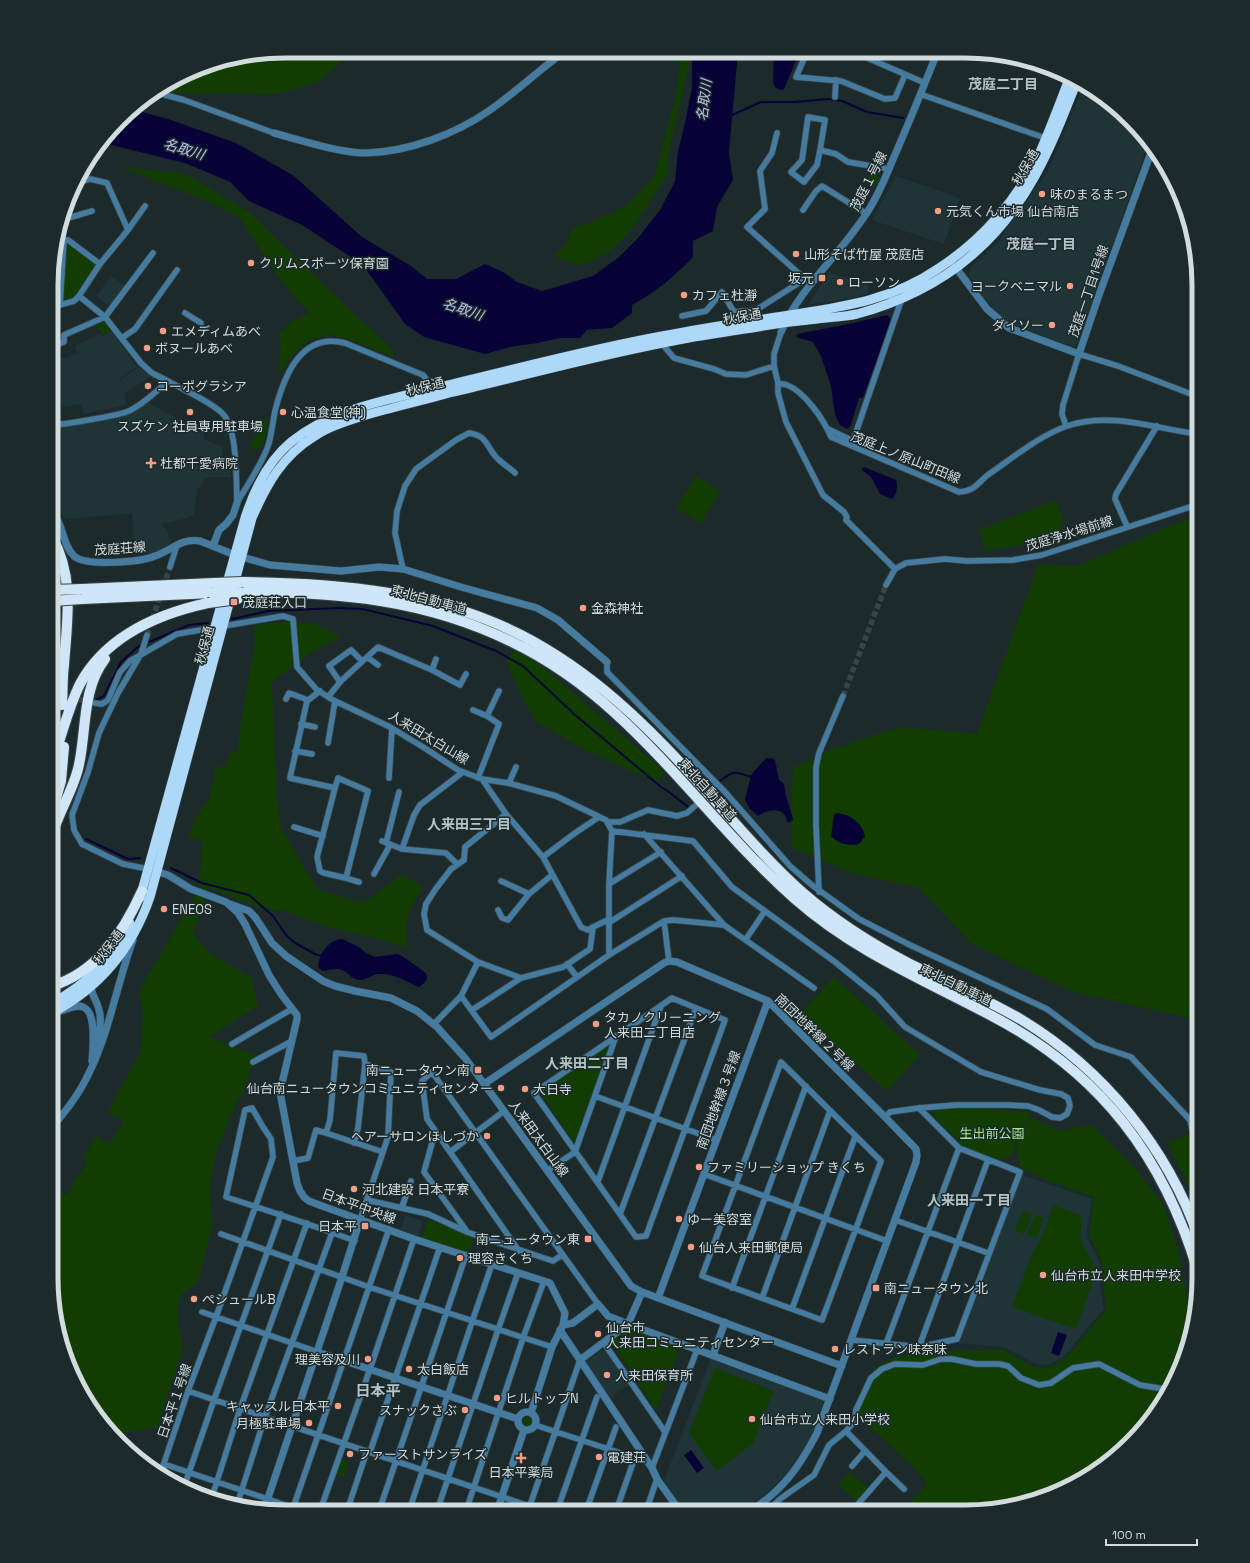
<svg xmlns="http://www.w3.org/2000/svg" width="1250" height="1563" font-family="'Space Grotesk','Noto Sans JP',sans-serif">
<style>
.built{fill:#1e3437}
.green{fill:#113e00}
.water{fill:#080337}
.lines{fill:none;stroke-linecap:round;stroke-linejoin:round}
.stream{stroke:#080337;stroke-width:2}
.minor-tunnel{stroke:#384547;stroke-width:5.5;stroke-dasharray:5.5 3;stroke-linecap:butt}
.minor-casing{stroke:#3a4648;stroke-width:7}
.tertiary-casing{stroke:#3a4648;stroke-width:8}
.trunk-casing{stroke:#3a4648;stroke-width:10}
.motorway-casing{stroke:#3a4648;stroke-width:12}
.minor{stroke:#467ba0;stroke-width:5.5}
.tertiary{stroke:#467ba0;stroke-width:7}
.trunk{stroke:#add8f8;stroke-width:9}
.motorway{stroke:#cee6f8;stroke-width:10}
.motorway-bridge-casing{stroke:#3a4648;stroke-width:12;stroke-linecap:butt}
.motorway-bridge{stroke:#cee6f8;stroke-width:10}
.poi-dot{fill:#f49e87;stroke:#1d2a2c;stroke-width:1.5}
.labels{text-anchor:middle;stroke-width:3;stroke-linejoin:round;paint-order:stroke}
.street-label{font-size:13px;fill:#d3dcdd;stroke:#1d2a2c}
.poi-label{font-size:13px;fill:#d3dcdd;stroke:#1d2a2c;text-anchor:start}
.park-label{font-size:13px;fill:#9fe987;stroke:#1d2a2c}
.neighbourhood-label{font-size:14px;font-weight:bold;fill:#b3c3c6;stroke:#1d2a2c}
.water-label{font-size:14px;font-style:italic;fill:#b9c2ec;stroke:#1d2a2c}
.quarter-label{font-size:15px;font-weight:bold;fill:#b3c3c6;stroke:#1d2a2c}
.rim{fill:none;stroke:#d3dcdd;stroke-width:5}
</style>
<rect width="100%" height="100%" fill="#1d2a2c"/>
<path class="built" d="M1084 84 1095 91 1141 130 1149 142 1077 344 1072 347 1015 325 998 316 969 279 970 268 997 243 1047 172 1061 142Z
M896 176 960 198 944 244 872 220Z
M829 272 868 285 869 293 856 297 808 305Z
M111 276 125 286 110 307 96 296Z
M112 331 137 367 120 378 127 405 84 414 81 404 62 407 53 368V361L77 354 75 346 100 334 102 337Z
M139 367 151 376 124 394 121 379Z
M147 402 204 434V439L223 448 222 461 231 462V477H206L197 490 194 514 187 518 161 524 166 529 172 543 154 553 135 554 132 514 136 513 64 519 61 511 53 503V427L115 419 134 411Z
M1022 1175 1092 1199 1086 1236 1100 1263V1286L1104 1309 1087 1328 1065 1356 1056 1361 1047 1365 1036 1364 1004 1347 959 1343Z
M405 1215 423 1221 418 1236 401 1230Z
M602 1350 605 1351 629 1385 607 1400 586 1365V1361Z
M711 1358 824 1400 811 1438 783 1478 763 1496 738 1512 683 1511 663 1483Z"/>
<path class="green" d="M285 51H347L337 66 319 82 278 94 159 93 209 63Z
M681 52H692L669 151 668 172 664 180C644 209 628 245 594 260 591 261 588 263 585 264 574 266 563 260 553 255L566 245 572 229 606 216 625 207 654 177 676 96Z
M120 167 186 174 250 213 338 299 392 349 394 357 348 339 329 334 310 340 293 354 279 374 281 344 279 333 290 323 310 312 297 300 274 270 240 218 208 201Z
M872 172H876L879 177 874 187 866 182Z
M70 244 96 263 95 267 72 298 67 300 63 297 66 245Z
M102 321 106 322 111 331 103 335 96 325Z
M259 419 267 420 266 437 259 449 253 450 250 446 258 429 257 425Z
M696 476 720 491 701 523 676 508Z
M1056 500 1064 523H1060L1062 539 986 551 979 530Z
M1184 520H1199V1016L1189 1018 1074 992 972 944 919 888 852 873 791 847 793 768 832 749 899 727 977 734 1038 565 1078 566Z
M283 622 315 624 341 637 310 653 272 682 277 804 281 828 304 868 319 890 363 903 401 875 423 886C409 911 404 918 407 948L372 937 324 926 285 911 261 908 208 888 193 934 210 954 251 977 258 1006 209 1037 257 1056 242 1094 236 1104 217 1149 210 1183 212 1225 199 1280 180 1296 177 1317 183 1349 157 1427 122 1433V1444L109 1433 82 1395 59 1339 51 1278V1191L67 1195 87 1162 83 1158 96 1136 110 1144 123 1121 108 1112 141 1051 143 1013 139 991 200 887 202 840 188 837 194 820 209 799 216 766 226 767 230 753H237L242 715 255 645 254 626 262 624Z
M518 646 665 772 656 782 579 747 535 720 518 688 506 660Z
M834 977 920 1055 887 1091 801 1013Z
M609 1043 611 1045 574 1143 541 1093Z
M959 1107 1029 1112 1030 1117C1021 1127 1015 1135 1015 1150L1010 1156 1002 1160 990 1158 965 1147 933 1116 937 1108Z
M1031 1118 1060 1131 1091 1125 1137 1171 1163 1204 1177 1246 1193 1326 1191 1339 1168 1395 1130 1444 1082 1481 1026 1504 980 1512H881L886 1506 906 1507 927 1484 916 1469 858 1416 861 1392 874 1368 896 1357 933 1351 1003 1350 1033 1367 1043 1368 1056 1365 1067 1357 1106 1310 1102 1263 1089 1234 1094 1197 1047 1180 1020 1167C1016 1144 1013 1137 1031 1118Z
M1199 1131V1214L1190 1188 1167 1143Z
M1054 1205 1082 1216 1080 1239 1097 1270 1076 1329 1012 1307 1032 1254 1043 1234Z
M1023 1211 1032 1214 1024 1234 1015 1231Z
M1035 1215 1044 1218 1036 1238 1027 1235Z
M428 1220 474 1236 468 1253 422 1237Z
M634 1329 681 1346 657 1408H654L613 1345 614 1340 629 1330Z
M715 1368 774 1391 753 1443 717 1471 689 1433Z
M523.5 1421a4.5 4.5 0 1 1 9 0a4.5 4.5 0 1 1-9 0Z
M341 1459 349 1462 344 1477 336 1474Z
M849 1472 868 1488 857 1501 838 1485Z"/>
<path class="water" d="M692 52H738L729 152 733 180 717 207 713 231 693 241V257C674 277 656 292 632 305V313L612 328 587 330 580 338H560L538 343 510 347 485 354 424 337 405 324 363 265 302 225 249 201 230 182 185 163 103 143 131 109 168 119 236 143 275 165 294 176 362 237 411 266 427 279H456L485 264 503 272 517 282 542 291 593 276 619 257 638 238 660 210 675 181 678 151 685 123 692 88Z
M774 52H794V54L798 56 784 89 781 90 776 88 773 83Z
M887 315 891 319 863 398H859L850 427 847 429 840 425 835 415 831 386 821 356 813 342 796 337 797 334 853 323Z
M864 467 896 480C898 485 897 495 892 499L880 494 871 477 862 470Z
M766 758H771L775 760 779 780 784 784C785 797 791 808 793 820L788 823C787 821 786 816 784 814 777 807 765 811 758 816L750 809 745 800 751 775Z
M836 813C850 814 862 822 865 836L860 843C852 848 836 843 831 836L834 815Z
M342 939 359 947 366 953 375 957 397 954 402 956 426 973C429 980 425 982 419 987 405 981 395 973 378 974 372 975 366 980 360 980 352 980 350 974 344 971 338 967 329 970 322 971L318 967C319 953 329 940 342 939Z
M1058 1332 1067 1335 1059 1356 1051 1353Z
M691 1450 704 1468 697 1473 684 1455Z"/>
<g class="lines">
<path class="stream" d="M730 116 761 102H795L828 99 842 101 867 112 903 118
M232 619 268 611 338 608 363 609 433 626 496 651 523 666 574 714 661 787 669 792 688 807
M149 642 189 625 208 623
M97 699 104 696 121 662 139 646
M720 781C737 768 734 773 753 777
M86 839 128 859 140 858
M171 868 202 883 249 895 273 916 286 935 295 943 317 955 325 956"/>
<path class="minor-tunnel" d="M147 635 170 567
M61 695 90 702
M843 696 886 585"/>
<g class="minor-casing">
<path id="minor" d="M807 52 796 77 841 81 885 99 895 98 905 75
M856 53 925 83
M158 93 184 100 274 133
M920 94 1045 138
M835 97 836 80
M777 133 772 153 760 171 765 209 747 227 805 279
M820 150 825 120 808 117 802 160 791 172 804 182 817 165 820 150 836 154 848 162 889 169
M77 183 90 179 107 183 128 230
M803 210 816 191 822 186 867 214
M65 219 92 211
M64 240H68L100 264
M79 296 105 317 141 363 152 373 168 381
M60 305 64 240 61 230
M53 309 60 305 74 301 79 296 100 264 128 230 145 206
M185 313 201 323
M682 316 706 311 722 292 734 312 756 310 805 279 812 282
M781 332 774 354V366L778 383V393L786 422 823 495 844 512 847 517 846 520 895 569
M122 338 135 329 177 270
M662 344 674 358 714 369 726 374 746 375 774 366
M53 346 64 342V335L105 317 153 253
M778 383C781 384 784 384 787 385 805 392 824 420 831 437L959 492C976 491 978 482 989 474 1014 457 1039 436 1067 426 1110 411 1156 429 1199 434
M53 424C60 426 120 415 129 411 143 404 156 392 168 381 185 391 208 400 222 413 238 428 236 480 237 503
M1066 426 1062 414 1063 405 1079 354 1118 366 1199 397
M828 429 853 441 902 298
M237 503C247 485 263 463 269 443 272 432 273 419 276 407 285 374 302 332 345 343L423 375 426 379V391
M1127 526 1115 499 1116 494 1157 426
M170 567 177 545
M403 569 395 533 397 511 405 486 416 469 456 440 469 433C489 436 486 448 498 459 503 464 510 468 515 473
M886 585 895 569 906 563 945 559 967 561 1013 560 1042 555 1199 504
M147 635 141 654 118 693 99 733 88 772 72 815 74 830 82 844 123 864 148 869
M367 657 378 665
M607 662V672L726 793 790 866 813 886 859 919 910 945 1047 1009 1095 1045 1131 1057 1190 1120 1199 1157
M432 670 436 659
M340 682 329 666 351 650 362 661
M320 691 307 701 290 778 335 788 338 778 368 791 346 878 324 873 320 871 317 857 335 788
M328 697 341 681 378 647 432 670 460 685 466 674
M286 699 289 693 308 700
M94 703 102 704 108 700 120 672 130 661 177 634 283 616 293 619 297 667 317 690 333 700 390 727 423 747 458 770 482 779 506 814 465 847 464 860 451 869 435 890 426 904 424 914 427 930 478 962 461 996 434 1024
M473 710 487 716 499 724 478 778
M487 716 499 691
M301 724 315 727
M328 743 335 701
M295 751 312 754
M389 778 392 728
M482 779 508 783 556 796 606 820 612 831 693 841 732 887 835 962 877 996 905 1027 981 1072 1040 1090 1061 1094 1068 1098 1070 1106 1067 1114 1060 1118 1052 1117 1039 1110 1028 1106 1008 1105H956L919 1108 890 1112 885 1117
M509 783 516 767
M713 788 717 784
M506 814 543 857 581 927 588 930 593 927
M608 822H620L648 810 677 816 687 813 696 805
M294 827 323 836
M644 834 724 925 814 988
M382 841 402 849
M386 843 399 792
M543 857 575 833 599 817
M457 864 446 853 402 849 414 815 420 805 463 772
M374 874 390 845
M346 878 359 882
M501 881 529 894
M609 884 661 852
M819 892 816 825V767L819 753 843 696
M498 910 502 918 508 920 529 894 552 875
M664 921 669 961
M610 922 682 876
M746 939 765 911
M609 955V884L612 831
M478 962 521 978
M567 964 577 977
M461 996 491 1037 609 955 664 921 673 920 724 925
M672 998 725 1020 646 1236 636 1237 534 1093Z
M472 1010 521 978 563 967 590 949 593 927 610 919
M232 1044 292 1009
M253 1062 292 1041
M781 1062 881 1161 822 1320 702 1276Z
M595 1096 716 1140
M435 1132 424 1172 466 1230
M326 1133 383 1152
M354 1143 358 1128 365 1064
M450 1152 504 1111
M293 1161 308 1158 316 1130 326 1133 330 1120 336 1053 364 1056 365 1064 391 1072 388 1137 360 1220
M547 1171 575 1152 616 1036
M704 1174 887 1241
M598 1181 661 1006
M367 1200 428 1214 467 1232 544 1258 553 1261 562 1255
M402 1207 411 1181
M620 1214 696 1008
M895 1220 988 1253
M221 1234 369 1287 552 1347
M519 1251 427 1119 422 1081 432 1072 598 1304
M732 1288 806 1086
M762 1298 830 1111
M792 1309 855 1137
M202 1312 318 1352
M852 1340 919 1347 957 1339 1020 1172 959 1148 919 1108
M604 1343 665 1432
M886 1344 959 1148
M919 1347 988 1160
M188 1391 544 1511
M535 1425 648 1462
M846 1431 886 1472 851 1512
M370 1452 440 1247
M164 1464 303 1511
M852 1466 865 1451
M652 1468 697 1350
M886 1472 904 1489
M160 1475 188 1391 216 1317 273 1157 271 1139 263 1127 252 1108 245 1110 226 1197C269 1211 312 1225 355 1241
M184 1487 214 1400 281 1214
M211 1500 240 1409 307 1223
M237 1505 265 1417 332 1233
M292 1511 389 1229
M320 1511 370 1369 414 1239
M347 1511 367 1451
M379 1511 466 1255
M409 1511 472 1322 492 1264
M437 1511 498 1330 518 1273
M466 1511 523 1338 544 1281
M528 1511 580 1360
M557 1511 597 1397
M586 1511 616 1427
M616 1511 635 1457
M646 1511 657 1479
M767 1512 780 1499 814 1475 829 1445 846 1431 854 1422 856 1410 871 1378 882 1369 895 1364 923 1365 941 1359H952L976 1364H999L1008 1366 1021 1378 1039 1385 1051 1383 1073 1368 1099 1364 1140 1385 1170 1390"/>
</g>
<g class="tertiary-casing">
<path id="tertiary" d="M274 133C300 140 340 153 366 153 408 152 456 134 490 110 516 92 539 70 564 52
M953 264 987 309 1009 328 1079 354 1099 295 1153 147
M781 332C800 287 840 255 866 214 878 197 886 176 894 157 909 123 923 88 937 53
M53 513C64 525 62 545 74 556 86 567 141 562 155 556 172 550 181 538 200 541L235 555 270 565 341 571 379 567 403 569 461 587 537 608 558 620 607 662
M213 546 219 530 226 524 233 515 237 503
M152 870 168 875 191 889 226 902 238 913 245 924 269 975 281 994 297 1015V1019L280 1092 297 1183 300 1191 304 1197 309 1201 322 1206 414 1239 550 1283 565 1313 563 1325 552 1347 531 1413
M230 904 249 911 255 917 272 943 286 956 323 981 335 986 355 991 391 998 417 1011 437 1027 465 1058 504 1111 631 1286 642 1292 842 1366
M91 982C89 992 97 1000 99 1010 102 1020 100 1031 97 1042
M61 1011C68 1009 76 1004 83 1007 97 1012 93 1048 92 1061
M484 1084 664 963 669 961 677 962 768 1001 885 1117 916 1149 917 1155 916 1162 817 1433C800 1466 782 1492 748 1512
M51 1129C64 1113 77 1097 86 1079 109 1036 116 986 133 940
M658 1298 768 1001
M563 1325 573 1323 598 1304 608 1316 628 1324 830 1399
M560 1330 652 1468 657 1479 680 1511
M318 1352 518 1419
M713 1355 725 1322
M580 1360 628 1324 642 1292
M518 1421a9 9 0 1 1 18 0a9 9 0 1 1-18 0Z
M264 1510 342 1277 360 1220
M497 1511 524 1430"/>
</g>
<g class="trunk-casing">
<path id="trunk" d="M140 898 245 518C254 490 268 461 291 442 332 409 387 400 436 388 511 370 586 350 662 336 707 327 752 321 796 314 848 306 894 299 939 268 982 240 1018 199 1040 152 1051 127 1060 102 1070 77
M52 1003C86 985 113 958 130 923
M52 1013C101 987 132 949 150 897L252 518C267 484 282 456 315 436 330 426 348 421 366 415 395 407 424 400 453 392 526 375 599 355 673 341 699 336 726 332 752 328 774 324 795 321 817 319 830 317 844 317 857 314 898 303 940 283 972 255 1028 207 1051 147 1077 81"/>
</g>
<g class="motorway-casing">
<path id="motorway" d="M52 537C75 577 67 621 64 665 62 679 63 692 62 705
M243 582C339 583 435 591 521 635 591 671 646 724 698 782 732 819 764 858 802 892 834 920 870 943 908 963 946 982 986 999 1022 1020 1104 1070 1167 1147 1199 1238
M82 589 214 583
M240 592C337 592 424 599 512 642 633 700 698 813 795 899 854 951 924 980 992 1016 1101 1073 1165 1158 1199 1275
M82 599 212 593
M52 686 59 653
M52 709 59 682
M52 762C62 736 68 708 80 684 106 636 157 614 208 603
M52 812 61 781 64 747
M52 835C59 812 72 792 78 769 87 733 81 690 105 659
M52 986C97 972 123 933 142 891"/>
</g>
<use href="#minor" class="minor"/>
<use href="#tertiary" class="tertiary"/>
<use href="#trunk" class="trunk"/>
<use href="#motorway" class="motorway"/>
<g class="motorway-bridge-casing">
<path id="motorway-bridge" d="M214 583 243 582
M52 590 82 589
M212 593 240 592
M52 601 82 599
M208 603 238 599"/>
</g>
<use href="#motorway-bridge" class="motorway-bridge"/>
</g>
<g class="poi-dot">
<circle cx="1042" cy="194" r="4"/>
<circle cx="938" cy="211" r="4"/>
<circle cx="796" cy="254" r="4"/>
<circle cx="251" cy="263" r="4"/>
<rect x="818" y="274" width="8" height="8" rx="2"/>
<circle cx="840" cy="282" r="4"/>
<circle cx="1070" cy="286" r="4"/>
<circle cx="684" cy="295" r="4"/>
<circle cx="1052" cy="325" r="4"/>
<circle cx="163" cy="331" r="4"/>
<circle cx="147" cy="348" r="4"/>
<circle cx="148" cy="386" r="4"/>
<circle cx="190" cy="412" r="4"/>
<circle cx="283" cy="412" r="4"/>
<path d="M149 457h4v4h4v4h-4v4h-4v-4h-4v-4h4z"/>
<rect x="230" y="598" width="8" height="8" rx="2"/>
<circle cx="583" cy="608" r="4"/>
<circle cx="164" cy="909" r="4"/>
<circle cx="596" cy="1024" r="4"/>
<rect x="474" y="1066" width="8" height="8" rx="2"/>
<circle cx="501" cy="1088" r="4"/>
<circle cx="525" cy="1089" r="4"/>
<circle cx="487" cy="1136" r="4"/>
<circle cx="699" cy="1167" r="4"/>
<circle cx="354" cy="1189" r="4"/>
<circle cx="679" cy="1219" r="4"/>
<rect x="361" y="1222" width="8" height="8" rx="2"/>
<rect x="584" y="1235" width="8" height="8" rx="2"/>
<circle cx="691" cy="1247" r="4"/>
<circle cx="460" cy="1258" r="4"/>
<circle cx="1043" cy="1275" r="4"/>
<rect x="872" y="1284" width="8" height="8" rx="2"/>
<circle cx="194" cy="1299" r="4"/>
<circle cx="598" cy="1334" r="4"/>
<circle cx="835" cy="1349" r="4"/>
<circle cx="368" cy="1359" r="4"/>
<circle cx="409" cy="1369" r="4"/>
<circle cx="607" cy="1375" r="4"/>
<circle cx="497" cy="1398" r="4"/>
<circle cx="338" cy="1406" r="4"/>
<circle cx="465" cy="1410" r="4"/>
<circle cx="752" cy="1419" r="4"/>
<circle cx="309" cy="1423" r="4"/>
<circle cx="350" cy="1454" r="4"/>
<circle cx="599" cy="1457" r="4"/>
<path d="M519 1452h4v4h4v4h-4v4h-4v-4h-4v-4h4z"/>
</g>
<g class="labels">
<g class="street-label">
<text transform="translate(1025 167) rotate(-60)" y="5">秋保通</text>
<text transform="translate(868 181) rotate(-63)" y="5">茂庭１号線</text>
<text transform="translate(1088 291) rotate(-71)" y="5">茂庭一丁目1号線</text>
<text transform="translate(742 316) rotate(-10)" y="5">秋保通</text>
<text transform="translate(425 386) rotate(-14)" y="5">秋保通</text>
<text transform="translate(906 457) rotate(22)" y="5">茂庭上ノ原山町田線</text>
<text transform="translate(1069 533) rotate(-17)" y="5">茂庭浄水場前線</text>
<text transform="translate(120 548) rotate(-4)" y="5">茂庭荘線</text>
<text transform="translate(429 599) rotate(15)" y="5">東北自動車道</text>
<text transform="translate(204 645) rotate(-75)" y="5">秋保通</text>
<text transform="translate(429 737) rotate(31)" y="5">人来田太白山線</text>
<text transform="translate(708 789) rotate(48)" y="5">東北自動車道</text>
<text transform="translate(108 947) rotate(-53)" y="5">秋保通</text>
<text transform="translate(956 984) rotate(26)" y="5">東北自動車道</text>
<text transform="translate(815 1032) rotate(44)" y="5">南団地幹線２号線</text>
<text transform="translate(718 1100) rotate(-70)" y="5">南団地幹線３号線</text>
<text transform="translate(539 1138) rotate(54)" y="5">人来田太白山線</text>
<text transform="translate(359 1206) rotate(20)" y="5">日本平中央線</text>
<text transform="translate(174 1401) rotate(-71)" y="5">日本平１号線</text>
</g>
<g class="poi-label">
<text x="1050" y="199">味のまるまつ</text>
<text x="946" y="216">元気くん市場 仙台南店</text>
<text x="804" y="259">山形そば竹屋 茂庭店</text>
<text x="259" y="268">クリムスポーツ保育園</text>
<text x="814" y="283" text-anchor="end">坂元</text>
<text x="848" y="287">ローソン</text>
<text x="1062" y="291" text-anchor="end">ヨークベニマル</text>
<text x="692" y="300">カフェ杜瀞</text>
<text x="1044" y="330" text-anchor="end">ダイソー</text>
<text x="171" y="336">エメディムあべ</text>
<text x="155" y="353">ボヌールあべ</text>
<text x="156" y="391">コーポグラシア</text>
<text x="291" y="417">心温食堂(神)</text>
<text x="190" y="431" text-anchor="middle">スズケン 社員専用駐車場</text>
<text x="160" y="468">杜都千愛病院</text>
<text x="242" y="607">茂庭荘入口</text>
<text x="591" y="613">金森神社</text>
<text x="172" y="914">ENEOS</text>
<text x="604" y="1022">タカノクリーニング<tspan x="604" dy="15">人来田二丁目店</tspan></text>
<text x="470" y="1075" text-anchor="end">南ニュータウン南</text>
<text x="493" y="1093" text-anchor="end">仙台南ニュータウンコミュニティセンター</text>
<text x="533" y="1094">大日寺</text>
<text x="479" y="1141" text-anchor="end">ヘアーサロンほしづか</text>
<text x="707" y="1172">ファミリーショップ きくち</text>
<text x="362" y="1194">河北建設 日本平寮</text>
<text x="687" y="1224">ゆー美容室</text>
<text x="357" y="1231" text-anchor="end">日本平</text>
<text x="580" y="1244" text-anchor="end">南ニュータウン東</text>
<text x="699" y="1252">仙台人来田郵便局</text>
<text x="468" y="1263">理容きくち</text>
<text x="1051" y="1280">仙台市立人来田中学校</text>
<text x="884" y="1293">南ニュータウン北</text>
<text x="202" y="1304">ぺシュールB</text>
<text x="606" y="1332">仙台市<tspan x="606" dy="15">人来田コミュニティセンター</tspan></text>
<text x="843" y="1354">レストラン味奈味</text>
<text x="360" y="1364" text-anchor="end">理美容及川</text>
<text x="417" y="1374">太白飯店</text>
<text x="615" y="1380">人来田保育所</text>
<text x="505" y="1403">ヒルトップN</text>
<text x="330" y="1411" text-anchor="end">キャッスル日本平</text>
<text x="457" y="1415" text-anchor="end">スナックさぶ</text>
<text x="760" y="1424">仙台市立人来田小学校</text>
<text x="301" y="1428" text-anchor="end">月極駐車場</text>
<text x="358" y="1459">ファーストサンライズ</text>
<text x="607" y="1462">電建荘</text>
<text x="521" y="1477" text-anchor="middle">日本平薬局</text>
</g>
<g class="park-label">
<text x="992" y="1138">生出前公園</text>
</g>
<g class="neighbourhood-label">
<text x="1003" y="89">茂庭二丁目</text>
<text x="1041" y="249">茂庭一丁目</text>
<text x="469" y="829">人来田三丁目</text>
<text x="587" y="1068">人来田二丁目</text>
<text x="969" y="1205">人来田一丁目</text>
</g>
<g class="water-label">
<text transform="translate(704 100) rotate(-83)" y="5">名取川</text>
<text transform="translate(184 149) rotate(17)" y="5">名取川</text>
<text transform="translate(463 309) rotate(19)" y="5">名取川</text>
</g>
<g class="quarter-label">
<text x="378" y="1396">日本平</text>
</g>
</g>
<path d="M0 0H1250V1563H0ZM285 58H965A227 227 0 0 1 1192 285V1278A227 227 0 0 1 965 1505H285A227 227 0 0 1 58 1278V285A227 227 0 0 1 285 58Z" fill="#1d2a2c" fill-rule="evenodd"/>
<path class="rim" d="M285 58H965A227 227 0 0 1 1192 285V1278A227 227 0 0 1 965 1505H285A227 227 0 0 1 58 1278V285A227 227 0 0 1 285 58Z"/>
<path d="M1106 1539v6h91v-6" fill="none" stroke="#d3dcdd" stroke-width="2"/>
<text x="1112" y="1539" font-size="12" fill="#d3dcdd" stroke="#1d2a2c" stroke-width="3" paint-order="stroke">100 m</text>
</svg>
